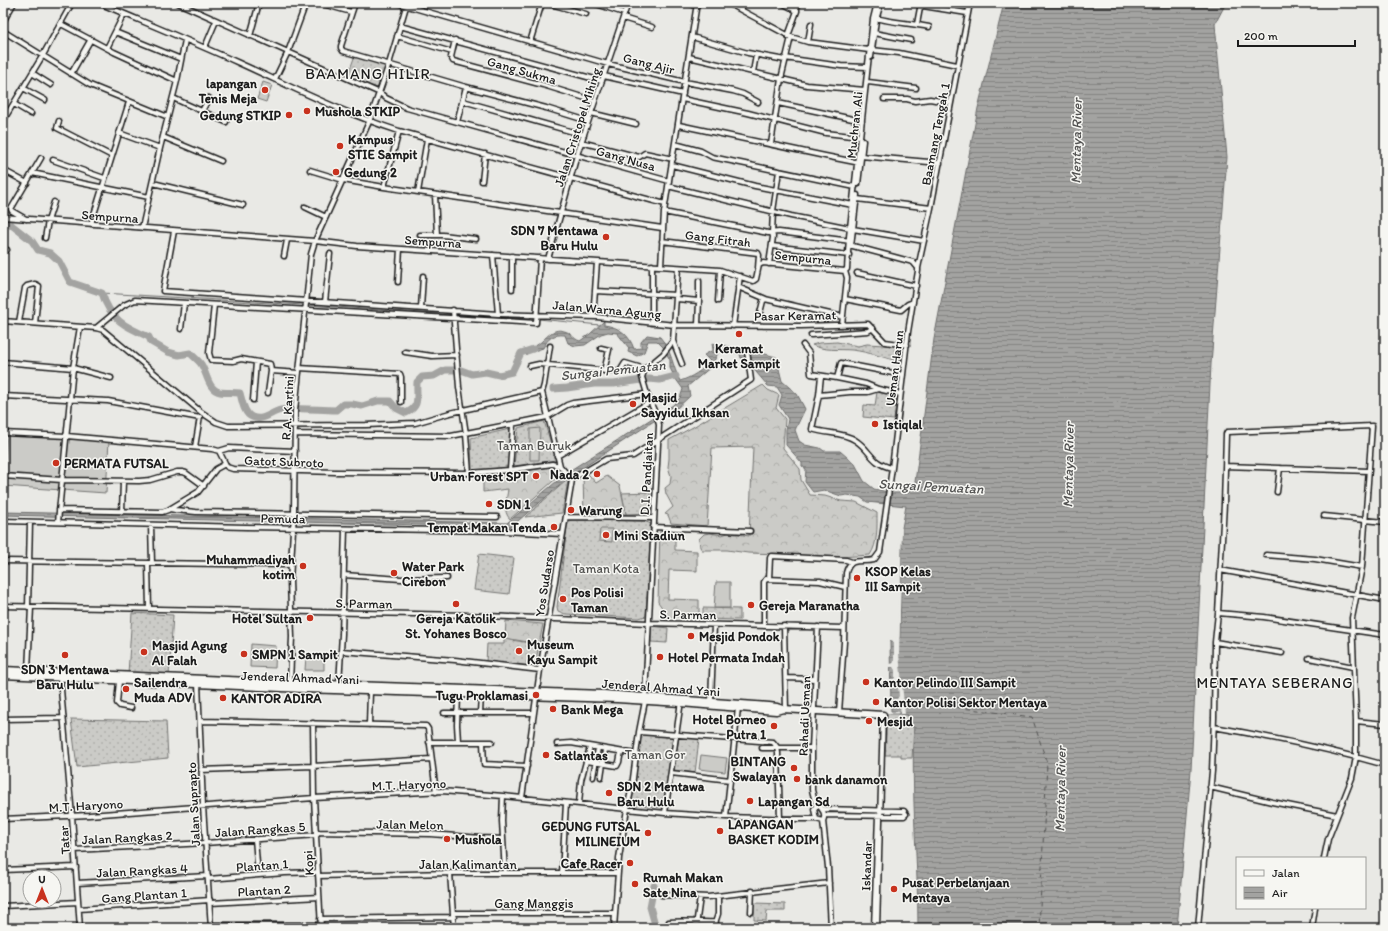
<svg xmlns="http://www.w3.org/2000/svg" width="1388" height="931" font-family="Itim,sans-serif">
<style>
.grass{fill:url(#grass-dots);stroke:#747472}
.forest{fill:url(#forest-crowns);stroke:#747472}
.garden{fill:#cbcbc7;stroke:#747472}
.water{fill:url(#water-rules);stroke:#6d6d6c}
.pier{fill:#e9e9e5}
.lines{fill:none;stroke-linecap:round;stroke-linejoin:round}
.stream{stroke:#6d6d6c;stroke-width:1}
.river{stroke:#a3a3a1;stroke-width:7}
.ferry{stroke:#525251;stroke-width:1;stroke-dasharray:5 4;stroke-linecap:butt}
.minor-casing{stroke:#1c1c1c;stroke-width:7}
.highway-casing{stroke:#1c1c1c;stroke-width:9}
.minor{stroke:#f6f6f2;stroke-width:4}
.highway{stroke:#f6f6f2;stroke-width:6}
.poi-dot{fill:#c8321e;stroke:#f6f6f2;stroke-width:1.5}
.labels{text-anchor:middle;stroke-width:3;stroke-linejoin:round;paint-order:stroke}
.street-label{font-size:13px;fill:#1c1c1c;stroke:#f6f6f2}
.poi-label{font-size:13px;font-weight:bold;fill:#1c1c1c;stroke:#f6f6f2;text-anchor:start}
.park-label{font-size:13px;fill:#51514f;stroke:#f6f6f2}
.water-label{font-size:14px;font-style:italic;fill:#525251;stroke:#f6f6f2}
.quarter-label{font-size:15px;letter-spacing:1px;fill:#1c1c1c;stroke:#f6f6f2}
</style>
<defs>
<pattern id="grass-dots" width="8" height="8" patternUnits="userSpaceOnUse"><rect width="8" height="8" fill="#cbcbc7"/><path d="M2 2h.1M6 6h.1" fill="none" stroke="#aeaeaa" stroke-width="1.8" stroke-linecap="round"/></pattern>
<pattern id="forest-crowns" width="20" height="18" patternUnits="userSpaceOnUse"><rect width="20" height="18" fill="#cbcbc7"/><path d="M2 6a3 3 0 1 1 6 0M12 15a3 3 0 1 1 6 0" fill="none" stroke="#aeaeaa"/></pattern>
<pattern id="water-rules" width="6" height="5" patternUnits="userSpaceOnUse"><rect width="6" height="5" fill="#a3a3a1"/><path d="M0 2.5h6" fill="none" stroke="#848482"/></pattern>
</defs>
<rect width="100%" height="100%" fill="#e9e9e5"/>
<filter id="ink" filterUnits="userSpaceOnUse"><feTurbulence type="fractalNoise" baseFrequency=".025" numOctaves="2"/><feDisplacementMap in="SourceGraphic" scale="8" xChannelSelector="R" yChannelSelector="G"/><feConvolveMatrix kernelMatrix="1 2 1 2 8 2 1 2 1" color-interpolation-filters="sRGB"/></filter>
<g filter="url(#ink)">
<path class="grass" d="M355 55 386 66 378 88 347 78Z
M837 342 858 346 867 344 902 346 901 362C885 358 869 352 852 350 839 349 824 351 812 345L819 343Z
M877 392 897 394 894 420 863 417 864 405 875 406Z
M544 421 556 460 514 466 518 428Z
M510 429 508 467 472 471 471 438Z
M567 480 568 481 562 513 525 517Z
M650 492V513L626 514 622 493Z
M572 520 644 521 651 524 646 616 639 618 565 614 558 611 557 607 567 527 569 521Z
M479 554 514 558 509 594 474 590Z
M703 608 740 609V620L703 619Z
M132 613 173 615 169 676 128 674Z
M651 626 668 628 667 643 651 642Z
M504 639 539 644 535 667 486 662 487 644H504Z
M887 714H905L910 717 911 726 914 727 912 758H901V755H885Z
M71 719 166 721 168 758 77 767Z
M640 733 675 738 663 808 632 804Z
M679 737 699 739 695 773 674 770Z
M754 903 785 904V911H767L766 921 754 920Z"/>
<path class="forest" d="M763 385 768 390 779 395 776 408 785 419 783 448 800 469 801 480 810 495 825 496 841 501 856 502 877 513C877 527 878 543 870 555L841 557H818L781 554 748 553 727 550H702L700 547 699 539 704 534 710 533 722 535 728 533 738 534 749 536 753 447 712 448 707 526 671 523 668 515 665 514 673 507 666 494 665 488 670 484 671 476 668 467 669 459V440L693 427Z
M551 467 559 472 560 475 510 519C502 511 507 499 508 489L483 492V477Z
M583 475H589L596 483 607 476 620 486 626 514 584 515Z
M660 530 675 532V550L697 551V571L669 570 668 599 699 600V616L669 617 658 602Z
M506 621 543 624 539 644 505 638Z"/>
<path class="garden" d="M263 82 272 85 266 102 257 99Z
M540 428 539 460H530V429Z
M7 434 109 440 106 493 3 486Z
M600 529H612V542L599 541Z
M716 582H730V608H714Z
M251 644 276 646 275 668 250 667Z
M306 656 324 657V670H305Z
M701 755 727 758 725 772 699 769Z"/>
<path class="water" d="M1004 3H1226L1215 24 1227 157 1211 364 1191 770 1177 928H918C918 861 911 794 914 727H911V720L908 715 900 714V711H891L890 641 900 638 902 528 906 506 867 502 860 497 847 495 841 496 824 490 813 492 805 482 806 469 802 466V463L786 445V430L788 419 779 405 782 395 777 387 768 386 756 372 752 363 741 358 740 354 726 350 719 351 711 367 688 386 690 396 675 410 660 417 572 475 512 526 509 527 3 515V512L507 523 569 471 673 405 680 398 683 389 675 378 670 368V360L663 347 657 341H648L644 352 637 356 628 352 629 348 617 333 608 332 601 334 585 345 575 346 568 343 565 335C553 334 548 338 543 348L528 353 526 355 525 350C529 348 534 347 537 345 546 339 552 327 564 331 571 332 573 339 580 341L590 334 604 321V325C619 327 629 334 634 349L641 348V342L647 335 660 337C672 351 672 365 680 381 690 378 704 370 710 361L704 355 713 350 712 343 727 346 744 351 758 352 776 357 782 381 797 394 805 409 795 430 799 441 805 445 820 448 824 451H840L855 464 864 481 874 489 892 493H909L915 482 934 339 978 108Z"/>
<path class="pier" d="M900 528H902L899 654 905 714H901L900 705 897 703H889V700L897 699 899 696 898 686 894 683H889V679H894L895 677V670L893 667H889V664H892L894 662V644L892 641H888L889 639 898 637Z"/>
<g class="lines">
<path class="stream" d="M102 293 303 305
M307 305 451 315
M454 315 535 319
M538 319 600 325"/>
<path class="river" d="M3 212 6 213 9 223 32 241 38 250 50 253 59 261 70 282 102 293C110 320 126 327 149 337L151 342 168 352 179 355 190 353C194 357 198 360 201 364 207 373 208 390 220 392 226 393 233 392 240 393 242 401 244 414 252 417 263 422 271 412 281 410 299 407 318 410 336 410L343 404H352L362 406 378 401H390L396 408 406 413C421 406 416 397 417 382L422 377 434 376 445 370H461L472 374 486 372 499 375 512 372 521 353 533 349
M553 389 567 388 594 384H614L649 379 660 380 676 376
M654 886 650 907 656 928"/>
<path class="ferry" d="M904 701 916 702 1032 717 1047 763 1039 928"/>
<g class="minor-casing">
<path id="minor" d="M99 3C146 23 193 42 239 63 292 87 343 113 399 131L665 204
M178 3 380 93 386 98 407 108 669 181
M319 3 351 12
M355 3 341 46V48L343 51 466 87 546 108 588 121
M397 3 608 64 685 82 733 91 743 94 758 102
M547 3 586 14
M593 3 624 13
M688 3 697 6
M728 3 791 37 808 42 869 50
M782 3 797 11
M623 18 652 27
M876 18C894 23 912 23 929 27
M3 22 14 3
M61 24 114 52 177 81
M917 24 920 8 923 6 967 13
M400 26 602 81
M3 31 90 85 168 117
M115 32 181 59
M874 33 911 40
M250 36 259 3
M397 36 452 52
M788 36 797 11V3
M692 37 748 53 785 60
M455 40 451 57 453 61 543 85 595 101
M530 42 542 3
M808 42 811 24
M205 47 216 21
M107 48 124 14
M872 50 899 53 957 65
M689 57 807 85 865 90
M871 57 876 20 881 3
M785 58 841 66 867 67
M753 72 756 55
M32 73 51 85
M71 74 91 39
M604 76 683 94
M275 79 288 52 306 3
M868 82 916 88
M23 88 45 100
M173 98 226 122
M682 99 748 113 826 133 860 137
M884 99H907L915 101 930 99 951 103
M463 101 584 135
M778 103 862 121
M14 104 31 114
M202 111 209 98
M591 113 636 124
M3 121 43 55 72 3
M59 121 57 128 112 156
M457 122 466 87
M679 125 825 156 860 163
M119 133 160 148
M163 137 221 161
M581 142 639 157 645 153 673 159
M675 144 701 151 712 157 855 187
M771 144 781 79 791 37
M861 156 940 163
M53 160 104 178
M672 165 755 186 853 205
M3 170 27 183
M310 170 343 180 384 187 662 228
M32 173 149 197
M482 181 485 154
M153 183 243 205
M858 184 863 141
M668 186 791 216 850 228
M384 187 399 131
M418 192 427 139
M435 195 437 235
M857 199 931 208
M305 207 326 217
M664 212 768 233 779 232 851 241
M3 217 315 241 357 246 720 270 753 281 756 279 759 265 763 263 845 271 847 269 849 237 873 19 877 3
M26 219 12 211 11 209 41 158
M91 224 129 102
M142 228 160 148 177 81 185 40
M853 229 924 241
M174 231 163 291 498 314 597 317 675 325 801 326 868 324 885 342 907 345
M420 235H443L476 239
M45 238 48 221 54 202
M662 241 758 253 759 255 758 268
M772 246 849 255
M851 246 857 195
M3 249 7 250
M493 255 498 314
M284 256 287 240
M548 259 577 155 628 3
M597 262 595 291 677 295
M769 264 773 237 772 233 773 211 779 171
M661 266 664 212 697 3
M918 268 931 208 970 3
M857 273 916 286
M398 282 400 249
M738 287 766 299
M512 289V256
M677 299 699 301V281
M845 299 901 310 908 304 913 302
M718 301 720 270
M325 302 330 254
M214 305 209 353 211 360 233 361 241 359 270 364 271 371 299 373
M421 308 423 276
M453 310 459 387 466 434 469 473
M760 313 763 301 765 299 843 317
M593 317 595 291
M3 321 96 328 103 330 201 412 216 422 228 426 366 425 415 423 450 413 542 392
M19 322 25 288 27 286 35 284 39 286 35 323
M652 323V265
M698 325 699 301
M842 325 847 278 845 271
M733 326 740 276
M96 328 124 305 135 300 536 323 540 258
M181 329 184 303
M811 335 868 331 873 328
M673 341 682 364
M803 345 809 353 811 374 837 378 866 384 878 389 900 394
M601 348 609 350 604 371
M405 352 432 356 457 355
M3 362 73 368 111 378
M530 366 539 364 618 372 620 371 625 363 645 369
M299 368 400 374 401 377V402
M821 376 819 395 812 429C826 434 843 432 855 440 871 450 870 463 892 468
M837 378 841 363 903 375
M542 392 560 466
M542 392 544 385 550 346
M268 393 271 371
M819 395 850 392H868L878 389
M3 396 108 401 200 418
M253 400 256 362
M3 433 67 436 212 449 219 451 227 467 233 469 336 472 469 473 510 470 552 464 560 466 572 480 540 670 522 798
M295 434 451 436 547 417 567 405 573 403 647 394
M195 447 200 417
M219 451 229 448 295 451
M557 456 650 402
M1225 466 1369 471
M510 470 513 425
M3 476 62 480 139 481 150 480 177 472H182L186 473 204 486
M572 479 606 459 633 456 751 380 747 351
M1277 492 1280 468
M170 509 175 510 196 512 497 517
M59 510 162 512 168 510 198 492 216 469 225 464
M122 512 123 481
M1324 516 1385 522
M566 517 654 518
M3 521 246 527 503 531 562 534
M58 522 73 368 80 327
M151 525 152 563
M653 527 750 531
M1266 555 1315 559 1362 567
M3 561 291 565
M148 563 149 609
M1220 570 1385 600
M344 575 401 579 447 578
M769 579 770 558 771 556 846 560 852 562
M3 606 466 615 648 623 844 628
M28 607 30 522
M1218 613 1264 617 1385 635
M764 626V582L766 579 820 581 845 587
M784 626 786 710
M1215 642 1282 653
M341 651 455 660 540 670
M1309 658 1353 667
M28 671 31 607
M60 678 72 816 80 928
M786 678 815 679
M119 681 117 703 120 706 131 708
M290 682 292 637 290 581 294 513 295 411 311 254 315 241 369 122 389 64 407 3
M198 683 203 806 211 928
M339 684 342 634 345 529
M645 696 659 425 658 420 647 394 642 377 645 369 663 354 673 341 678 268
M711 701 714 625
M839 712 844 642 846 573C850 556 861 563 874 560L880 552 892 468 908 332 918 271V268L913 262 849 245
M444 713H534
M480 713 481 695
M3 719 62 718
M200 721 426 726 428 729 436 792
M1356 721 1385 724
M313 723 314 798 321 928
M369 725 370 691
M1214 727C1271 737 1329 749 1385 765
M639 732 773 742 777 747 778 753 780 819
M458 741 457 725 458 694
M429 742H492
M483 742 484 764 527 766
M557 744 571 743 636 754
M762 748H812
M587 761 617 766 619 762 621 752
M201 770 313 766 431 759
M671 773 730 780
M593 777 598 748
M601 777 605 750
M1210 787 1272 802 1337 815
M503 796 502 821 505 873
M579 804 581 780 590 747
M816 806 812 790V748L818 627
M822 809 901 811H904L906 814
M665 813 681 701
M825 815 901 816H904L906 814
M726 817 738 708
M3 819 89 815 314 798 442 791 503 796 665 813 726 817 798 819H816L823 821C826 815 823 808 817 805L814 809 816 819
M823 821 828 867 831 928
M316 832 431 834 481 838 503 839
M255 839 257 863
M75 850 205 843 317 835
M3 870 76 867
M450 873 454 928
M562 873 566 803
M318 876 450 873H617
M208 879 285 873 318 872
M77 883 208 876
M662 895 708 897 829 883
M210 903 319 897
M3 906 78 902
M79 909 210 900
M751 912 752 891
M453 913H615
M320 919 454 917
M669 922C685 920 700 923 716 922
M211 925H320
M696 926 700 897
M714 926 718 914V896
M185 928 211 927
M614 928 619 858 627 809 632 786 639 732 645 701
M874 928 878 815
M877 928 883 715
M1198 928 1212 771 1214 718 1215 642 1218 613 1224 504 1226 434 1227 432 1372 426 1362 567 1352 618 1356 721V757L1352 778 1328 839 1324 858
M1312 928 1315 908"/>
</g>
<g class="highway-casing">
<path id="highway" d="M3 670 297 683 604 694 769 706 777 707 783 709
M3 675 303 689 617 699 681 703 776 711 783 709 883 715"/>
</g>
<use href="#minor" class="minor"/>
<use href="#highway" class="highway"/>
</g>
</g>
<g class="poi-dot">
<circle cx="265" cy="90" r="4"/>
<circle cx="307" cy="111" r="4"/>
<circle cx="289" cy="115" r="4"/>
<circle cx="340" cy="146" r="4"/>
<circle cx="336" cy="172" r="4"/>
<circle cx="606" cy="237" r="4"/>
<circle cx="739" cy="334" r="4"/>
<circle cx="633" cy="404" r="4"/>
<circle cx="875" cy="424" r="4"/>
<circle cx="56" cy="463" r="4"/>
<circle cx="597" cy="474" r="4"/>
<circle cx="536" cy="476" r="4"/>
<circle cx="489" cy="504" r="4"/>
<circle cx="571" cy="510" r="4"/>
<circle cx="554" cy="527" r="4"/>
<circle cx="606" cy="535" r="4"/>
<circle cx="303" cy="566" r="4"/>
<circle cx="394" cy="573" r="4"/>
<circle cx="857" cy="578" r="4"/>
<circle cx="563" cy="599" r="4"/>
<circle cx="456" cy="604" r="4"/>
<circle cx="751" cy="605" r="4"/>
<circle cx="310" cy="618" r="4"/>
<circle cx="691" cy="636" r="4"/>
<circle cx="519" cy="651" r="4"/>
<circle cx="144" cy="652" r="4"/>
<circle cx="244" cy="654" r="4"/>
<circle cx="65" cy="655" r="4"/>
<circle cx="660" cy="657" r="4"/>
<circle cx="866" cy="682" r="4"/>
<circle cx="126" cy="689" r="4"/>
<circle cx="536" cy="695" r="4"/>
<circle cx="223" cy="698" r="4"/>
<circle cx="876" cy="702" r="4"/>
<circle cx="553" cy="709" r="4"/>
<circle cx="869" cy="721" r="4"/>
<circle cx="774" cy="726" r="4"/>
<circle cx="546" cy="755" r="4"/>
<circle cx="794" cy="768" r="4"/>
<circle cx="797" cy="779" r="4"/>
<circle cx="609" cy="793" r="4"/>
<circle cx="750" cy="801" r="4"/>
<circle cx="720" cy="831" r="4"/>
<circle cx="648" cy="833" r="4"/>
<circle cx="447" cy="839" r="4"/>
<circle cx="630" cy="863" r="4"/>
<circle cx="635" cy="884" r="4"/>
<circle cx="894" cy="889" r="4"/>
</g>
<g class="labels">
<g class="street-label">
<text transform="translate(649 63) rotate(14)" y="5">Gang Ajir</text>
<text transform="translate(522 70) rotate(16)" y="5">Gang Sukma</text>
<text transform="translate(854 125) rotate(-84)" y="5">Muchran Ali</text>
<text transform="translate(577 127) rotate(-72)" y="5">Jalan Cristopel Mihing</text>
<text transform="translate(935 134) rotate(-79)" y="5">Baamang Tengah 1</text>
<text transform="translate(626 158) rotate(16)" y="5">Gang Nusa</text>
<text transform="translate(110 216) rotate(4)" y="5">Sempurna</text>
<text transform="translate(718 238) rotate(7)" y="5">Gang Fitrah</text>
<text transform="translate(433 241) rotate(4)" y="5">Sempurna</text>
<text transform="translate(803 257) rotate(6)" y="5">Sempurna</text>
<text transform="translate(607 309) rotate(5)" y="5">Jalan Warna Agung</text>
<text transform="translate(795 315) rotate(-1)" y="5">Pasar Keramat</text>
<text transform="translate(894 368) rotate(-83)" y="5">Usman Harun</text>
<text transform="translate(287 408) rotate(-87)" y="5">R.A. Kartini</text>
<text transform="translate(284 461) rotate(2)" y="5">Gatot Subroto</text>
<text transform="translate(646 474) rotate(-87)" y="5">D.I. Pandjaitan</text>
<text transform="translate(283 518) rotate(1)" y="5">Pemuda</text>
<text transform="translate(544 583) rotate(-81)" y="5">Yos Sudarso</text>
<text transform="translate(364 603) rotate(1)" y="5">S. Parman</text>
<text transform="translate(688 614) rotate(1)" y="5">S. Parman</text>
<text transform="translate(300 677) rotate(2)" y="5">Jenderal Ahmad Yani</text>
<text transform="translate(661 687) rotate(4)" y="5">Jenderal Ahmad Yani</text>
<text transform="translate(804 716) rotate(-88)" y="5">Rahadi Usman</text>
<text transform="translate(409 784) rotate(-2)" y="5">M.T. Haryono</text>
<text transform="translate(193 804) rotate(-93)" y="5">Jalan Suprapto</text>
<text transform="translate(86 805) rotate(-3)" y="5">M.T. Haryono</text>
<text transform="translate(410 824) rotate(1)" y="5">Jalan Melon</text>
<text transform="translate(260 829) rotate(-4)" y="5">Jalan Rangkas 5</text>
<text transform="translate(127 837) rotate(-3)" y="5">Jalan Rangkas 2</text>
<text transform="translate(64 840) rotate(-94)" y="5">Tatar</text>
<text transform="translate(308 863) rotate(-93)" y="5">Kopi</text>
<text x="468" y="869">Jalan Kalimantan</text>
<text transform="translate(262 865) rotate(-4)" y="5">Plantan 1</text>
<text transform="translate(866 866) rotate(-88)" y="5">Iskandar</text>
<text transform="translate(142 870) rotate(-3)" y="5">Jalan Rangkas 4</text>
<text transform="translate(264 890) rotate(-3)" y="5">Plantan 2</text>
<text transform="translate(144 895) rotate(-4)" y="5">Gang Plantan 1</text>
<text x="534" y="908">Gang Manggis</text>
</g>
<g class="poi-label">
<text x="257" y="88" text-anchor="end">lapangan<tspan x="257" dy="15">Tenis Meja</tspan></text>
<text x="315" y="116">Mushola STKIP</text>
<text x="281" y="120" text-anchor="end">Gedung STKIP</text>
<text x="348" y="144">Kampus<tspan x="348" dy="15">STIE Sampit</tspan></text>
<text x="344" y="177">Gedung 2</text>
<text x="598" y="235" text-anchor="end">SDN 7 Mentawa<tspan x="598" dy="15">Baru Hulu</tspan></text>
<text x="739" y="353" text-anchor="middle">Keramat<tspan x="739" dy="15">Market Sampit</tspan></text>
<text x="641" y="402">Masjid<tspan x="641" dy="15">Sayyidul Ikhsan</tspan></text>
<text x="883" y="429">Istiqlal</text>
<text x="64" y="468">PERMATA FUTSAL</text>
<text x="589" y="479" text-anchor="end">Nada 2</text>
<text x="528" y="481" text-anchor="end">Urban Forest SPT</text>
<text x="497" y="509">SDN 1</text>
<text x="579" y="515">Warung</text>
<text x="546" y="532" text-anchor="end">Tempat Makan Tenda</text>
<text x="614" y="540">Mini Stadiun</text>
<text x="295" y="564" text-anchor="end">Muhammadiyah<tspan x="295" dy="15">kotim</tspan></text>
<text x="402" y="571">Water Park<tspan x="402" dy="15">Cirebon</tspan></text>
<text x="865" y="576">KSOP Kelas<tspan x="865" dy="15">III Sampit</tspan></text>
<text x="571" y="597">Pos Polisi<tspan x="571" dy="15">Taman</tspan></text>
<text x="759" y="610">Gereja Maranatha</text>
<text x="302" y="623" text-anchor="end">Hotel Sultan</text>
<text x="456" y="623" text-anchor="middle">Gereja Katolik<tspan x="456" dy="15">St. Yohanes Bosco</tspan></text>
<text x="699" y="641">Mesjid Pondok</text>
<text x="527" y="649">Museum<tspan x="527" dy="15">Kayu Sampit</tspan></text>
<text x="152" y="650">Masjid Agung<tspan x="152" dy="15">Al Falah</tspan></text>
<text x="252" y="659">SMPN 1 Sampit</text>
<text x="668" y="662">Hotel Permata Indah</text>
<text x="65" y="674" text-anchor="middle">SDN 3 Mentawa<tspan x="65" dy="15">Baru Hulu</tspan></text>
<text x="134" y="687">Sailendra<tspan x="134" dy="15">Muda ADV</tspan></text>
<text x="874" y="687">Kantor Pelindo III Sampit</text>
<text x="528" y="700" text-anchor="end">Tugu Proklamasi</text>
<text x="231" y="703">KANTOR ADIRA</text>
<text x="884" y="707">Kantor Polisi Sektor Mentaya</text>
<text x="561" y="714">Bank Mega</text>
<text x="766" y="724" text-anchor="end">Hotel Borneo<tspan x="766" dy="15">Putra 1</tspan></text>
<text x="877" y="726">Mesjid</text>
<text x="554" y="760">Satlantas</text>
<text x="786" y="766" text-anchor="end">BINTANG<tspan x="786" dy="15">Swalayan</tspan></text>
<text x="805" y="784">bank danamon</text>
<text x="617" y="791">SDN 2 Mentawa<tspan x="617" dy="15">Baru Hulu</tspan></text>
<text x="758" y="806">Lapangan Sd</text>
<text x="728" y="829">LAPANGAN<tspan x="728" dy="15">BASKET KODIM</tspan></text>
<text x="640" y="831" text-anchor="end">GEDUNG FUTSAL<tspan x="640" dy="15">MILINEIUM</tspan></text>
<text x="455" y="844">Mushola</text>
<text x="622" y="868" text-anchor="end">Cafe Racer</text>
<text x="643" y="882">Rumah Makan<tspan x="643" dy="15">Sate Nina</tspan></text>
<text x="902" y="887">Pusat Perbelanjaan<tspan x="902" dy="15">Mentaya</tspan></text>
</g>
<g class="park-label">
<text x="534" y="450">Taman Buruk</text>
<text x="606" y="573">Taman Kota</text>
<text x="655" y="759">Taman Gor</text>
</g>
<g class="water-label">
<text transform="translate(1076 141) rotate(-89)" y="5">Mentaya River</text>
<text transform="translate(613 370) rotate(-6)" y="5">Sungai Pemuatan</text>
<text transform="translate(1068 465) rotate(-89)" y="5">Mentaya River</text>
<text transform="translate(931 486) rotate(3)" y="5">Sungai Pemuatan</text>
<text transform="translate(1060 789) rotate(-89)" y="5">Mentaya River</text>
</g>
<g class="quarter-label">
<text x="368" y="79">BAAMANG HILIR</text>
<text x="1275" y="688">MENTAYA SEBERANG</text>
</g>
</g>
<rect width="1388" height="931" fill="none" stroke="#f6f6f2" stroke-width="16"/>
<rect x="8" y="8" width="1372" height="915" fill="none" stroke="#1c1c1c" stroke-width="1.5" filter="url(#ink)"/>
<rect x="1236" y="857" width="130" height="52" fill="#f6f6f2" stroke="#9f9f9c"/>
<rect x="1244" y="870" width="20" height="6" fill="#f6f6f2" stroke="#9f9f9c"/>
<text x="1272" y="877" font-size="12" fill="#1c1c1c">Jalan</text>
<rect x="1244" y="887" width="20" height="12" fill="url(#water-rules)" stroke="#9f9f9c"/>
<text x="1272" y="897" font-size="12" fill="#1c1c1c">Air</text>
<g transform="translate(42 889)"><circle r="19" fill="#f6f6f2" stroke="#9f9f9c"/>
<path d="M0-3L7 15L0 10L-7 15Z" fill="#c8321e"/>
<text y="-6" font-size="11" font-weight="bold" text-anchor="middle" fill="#1c1c1c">U</text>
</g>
<path d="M1238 40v6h117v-6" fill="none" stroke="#1c1c1c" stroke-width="2"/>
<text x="1244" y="40" font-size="12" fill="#1c1c1c" stroke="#f6f6f2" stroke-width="3" paint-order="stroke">200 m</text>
</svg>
